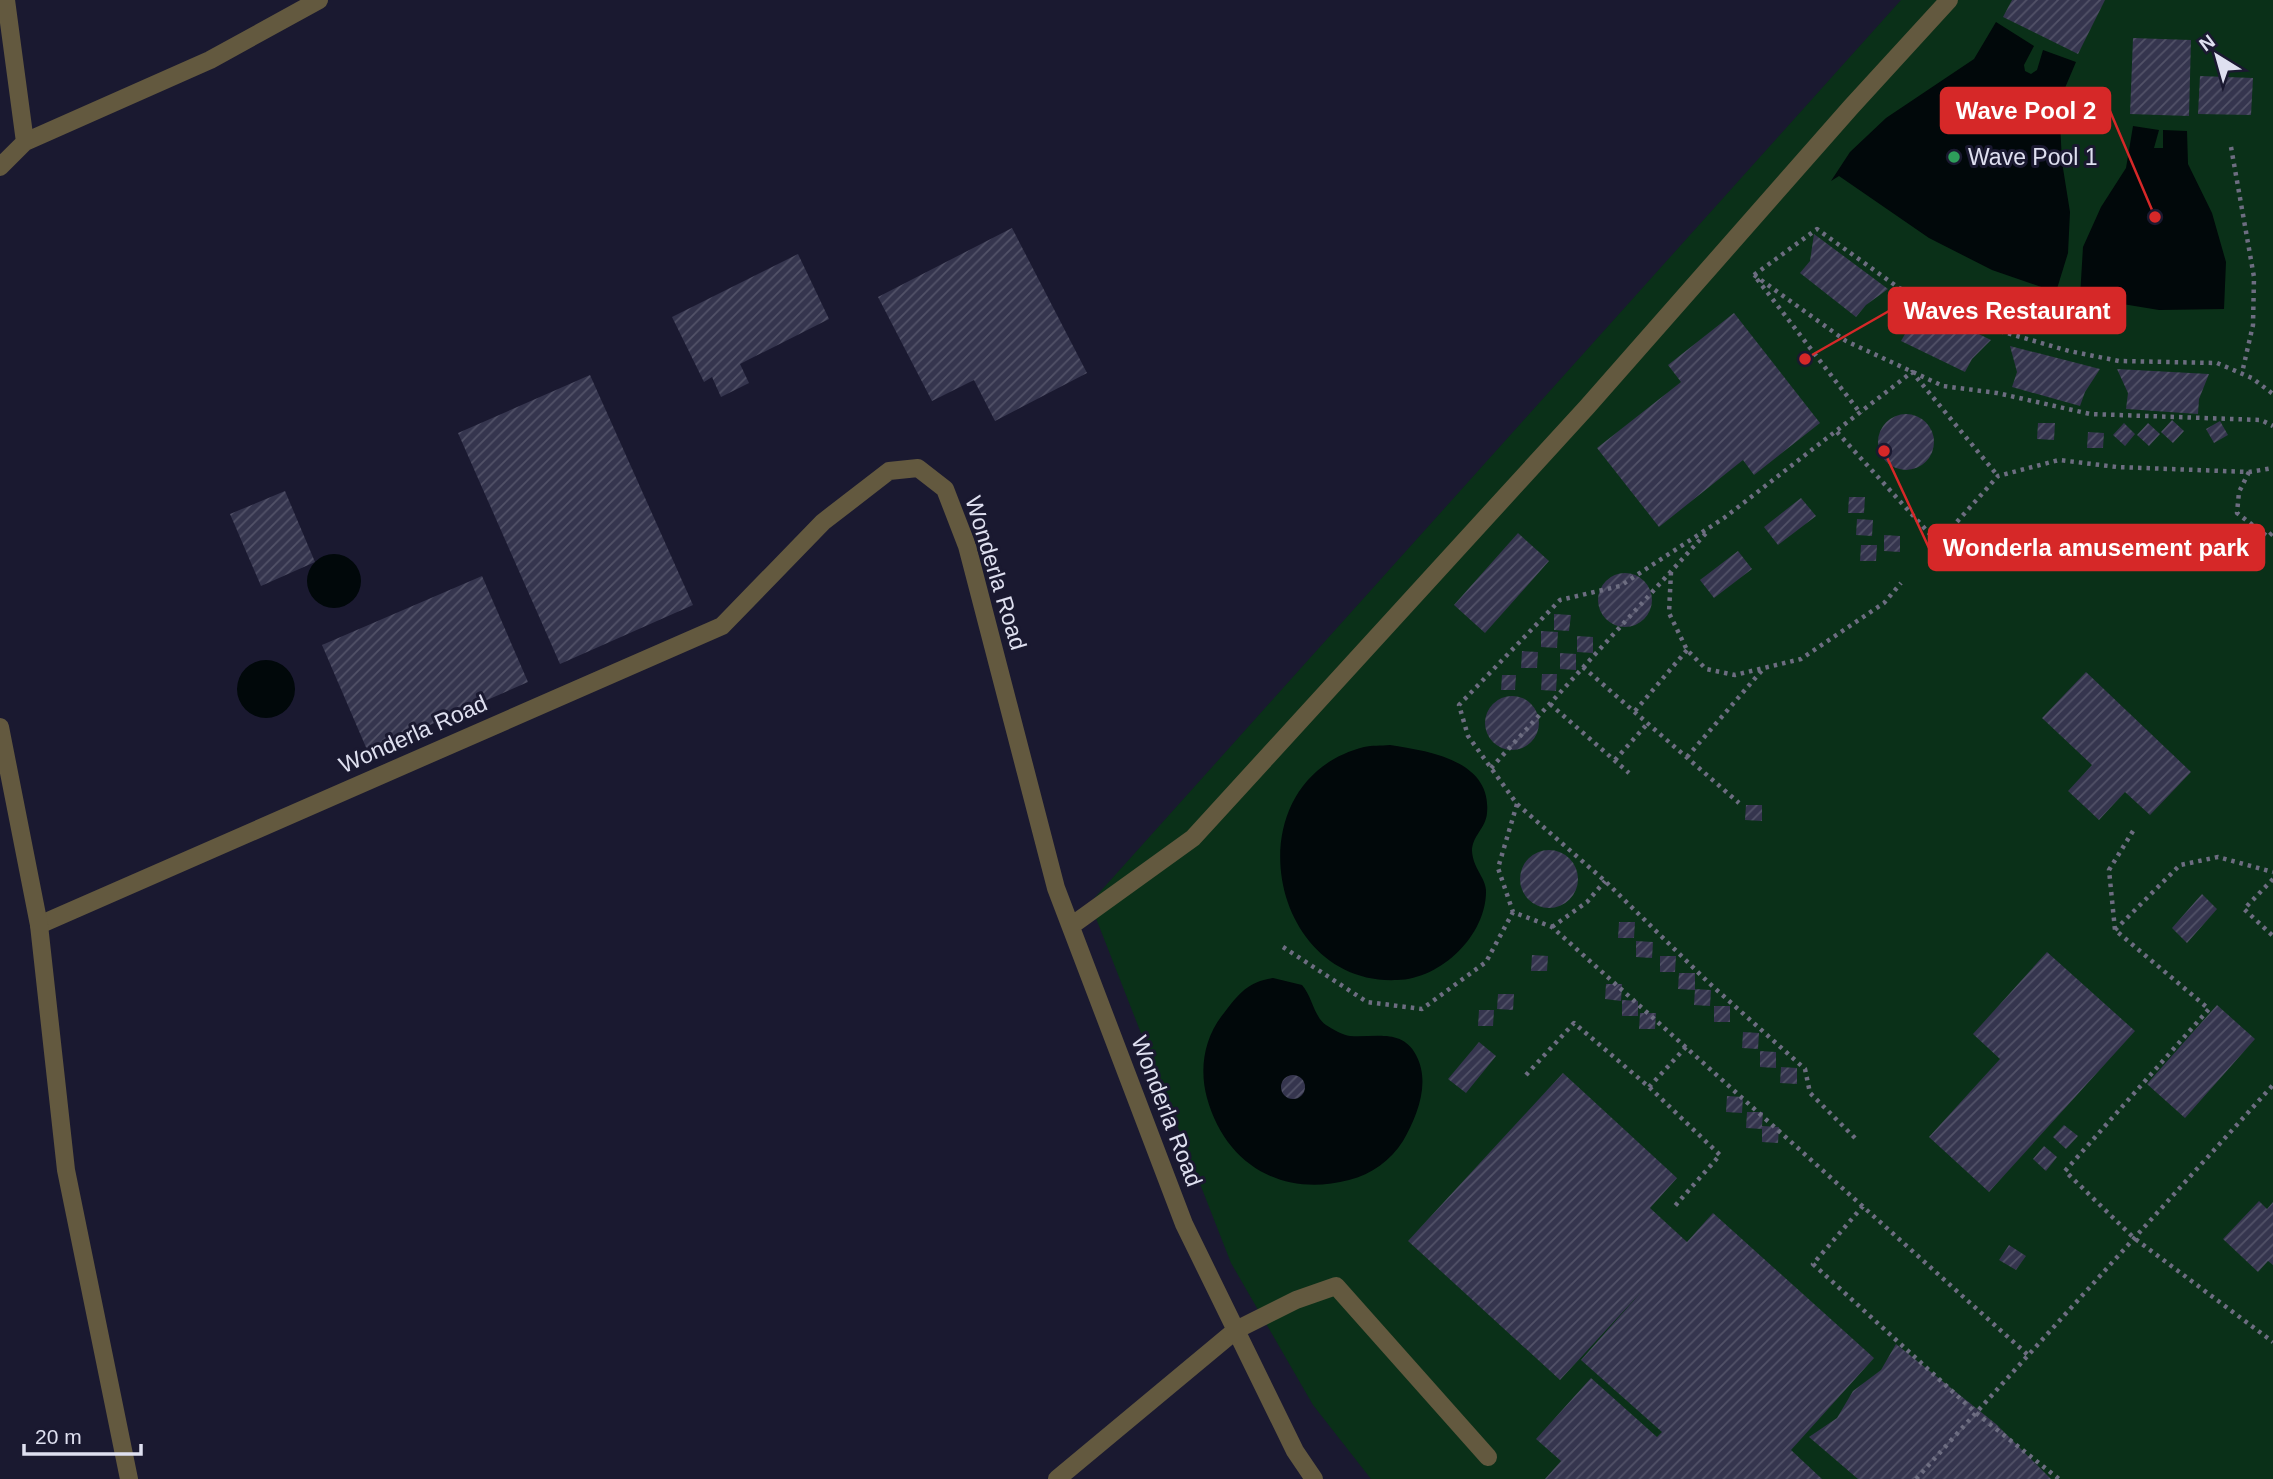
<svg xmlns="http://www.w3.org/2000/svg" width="2273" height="1479" font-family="Helvetica,sans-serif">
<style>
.green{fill:#0a3018}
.water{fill:#01080a}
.building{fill:url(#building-hatch)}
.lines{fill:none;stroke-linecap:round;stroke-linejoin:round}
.path{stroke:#6d6d81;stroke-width:4.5;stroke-dasharray:3.5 5;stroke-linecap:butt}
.service{stroke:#63593f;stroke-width:18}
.minor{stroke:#63593f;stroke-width:18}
.leisure-dot{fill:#2e9e5b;stroke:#1a1930;stroke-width:2.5}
.labels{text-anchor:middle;stroke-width:6;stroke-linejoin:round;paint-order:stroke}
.poi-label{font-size:23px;fill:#dfe0f0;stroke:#1a1930;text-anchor:start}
.street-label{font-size:23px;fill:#dfe0f0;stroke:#1a1930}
.leader{fill:none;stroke:#d62828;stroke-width:2.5}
.callout-dot{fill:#d62828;stroke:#1a1930;stroke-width:2.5}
.callout{fill:#d62828;stroke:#d62828;stroke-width:2.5}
.callout-label{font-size:24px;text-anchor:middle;font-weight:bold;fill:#fff}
</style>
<defs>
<pattern id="building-hatch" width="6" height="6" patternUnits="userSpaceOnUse" patternTransform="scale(1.75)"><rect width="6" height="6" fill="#35354e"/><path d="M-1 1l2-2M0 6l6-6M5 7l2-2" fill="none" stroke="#525268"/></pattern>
</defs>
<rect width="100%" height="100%" fill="#1a1930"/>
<path class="green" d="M1901 0H2273V1479H1371L1313 1405 1231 1263 1090 903Z"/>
<path class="water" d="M1996 22 2034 46 2024 65 2025 71 2031 74 2037 70 2043 50 2076 62 2059 102 2062 162 2070 212 2068 253 2056 292 1992 270 1929 238 1839 176 1831 181 1850 152 1886 118 1974 59Z
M2133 126 2159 130 2154 148H2163V130L2187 131 2188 164 2212 213 2226 262 2224 309 2159 310 2080 297 2083 247 2101 207 2126 168Z
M307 581a27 27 0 1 1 54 0a27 27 0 1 1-54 0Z
M237 689a29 29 0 1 1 58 0a29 29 0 1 1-58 0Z
M1390 745C1428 751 1492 760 1487 813 1486 828 1472 836 1472 851 1473 868 1485 877 1486 890 1487 934 1442 979 1397 980 1267 986 1231 781 1364 747 1372 745 1381 746 1390 745Z
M1273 978 1302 985C1312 996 1314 1017 1326 1025 1332 1029 1343 1035 1350 1036 1374 1038 1402 1028 1416 1055 1431 1083 1417 1116 1403 1141 1390 1161 1372 1174 1349 1180 1282 1198 1225 1164 1207 1098 1199 1069 1204 1037 1224 1013 1238 994 1249 981 1273 978Z"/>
<path class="building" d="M2012 0H2105L2078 54 2003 17Z
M2133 38 2191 40 2189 116 2130 114Z
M2200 76 2253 78 2251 115 2198 114Z
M1012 228 1087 373 995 421 974 380 932 401 878 297Z
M1814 234 1888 289 1866 305 1856 317 1800 273 1810 261Z
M798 254 829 319 740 364 749 383 721 397 712 377 704 382 672 317Z
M1907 299 1991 340 1972 359 1965 372 1901 341 1909 327Z
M1734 313 1820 423 1754 475 1743 460 1659 527 1597 448 1681 382 1668 365Z
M2010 346 2100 369 2085 392 2080 406 2012 387 2017 372Z
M2117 369 2209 374 2199 399 2198 414 2126 409 2128 393Z
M590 375 693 605 560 664 458 433Z
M1878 442a28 28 0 1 1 56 0a28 28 0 1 1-56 0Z
M2172 420 2184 431 2173 443 2161 432Z
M2220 421 2228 435 2214 443 2206 429Z
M2038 423H2055L2054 440 2037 439Z
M2124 423 2135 434 2125 446 2113 435Z
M2148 423 2160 434 2149 446 2137 435Z
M2088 432 2104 433 2103 448H2087Z
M285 491 315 562 261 586 230 514Z
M1849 497H1865L1864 513H1848Z
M1801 498 1816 516 1778 545 1764 527Z
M1857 519 1873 520 1872 536 1856 535Z
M1518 533 1549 561 1485 633 1454 605Z
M1884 535 1900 536V552L1884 551Z
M1861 545H1877L1876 561H1860Z
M1738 551 1752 569 1714 598 1700 580Z
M1598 600a27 27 0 1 1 54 0a27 27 0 1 1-54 0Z
M482 576 528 682 368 752 322 645Z
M1554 614 1571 615 1569 631 1554 630Z
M1541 631 1558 632 1557 648 1541 647Z
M1577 636 1593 637V653L1577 652Z
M1522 651 1538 652 1537 668H1521Z
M1560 653 1576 654V670L1560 669Z
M2086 672 2191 772 2150 815 2125 792 2099 820 2068 791 2092 765 2042 718Z
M1542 674H1557L1556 691 1541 690Z
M1502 675H1516L1515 690H1501Z
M1485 723a27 27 0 1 1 54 0a27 27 0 1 1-54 0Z
M1746 805H1762V821L1745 820Z
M1520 879a29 29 0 1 1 58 0a29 29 0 1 1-58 0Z
M2202 894 2217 909 2187 943 2172 928Z
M1619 922H1635L1634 938H1618Z
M1636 941 1653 942 1652 958 1636 957Z
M2047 952 2135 1031 1989 1192 1929 1137 2000 1059 1973 1034Z
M1532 955 1548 956 1547 971H1531Z
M1660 956H1676L1675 972H1660Z
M1679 973H1695V990L1678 989Z
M1606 984H1622L1621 1001 1605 999Z
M1695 989 1711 990 1710 1006 1694 1005Z
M1498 994H1514L1513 1010 1497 1009Z
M1622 1000 1638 1001V1016H1622Z
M2217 1005 2255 1039 2185 1118 2147 1084Z
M1714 1006H1730V1022H1714Z
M1479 1010H1494L1493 1026H1478Z
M1640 1013H1656L1655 1029H1639Z
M1743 1032 1759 1033 1758 1049 1742 1048Z
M1479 1042 1496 1056 1466 1093 1448 1079Z
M1760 1051 1776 1052V1068L1760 1067Z
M1781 1067 1797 1068V1084L1780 1083Z
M1563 1073 1677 1178 1650 1208 1687 1242 1713 1213 1874 1358 1791 1450 1822 1479H1545L1561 1461 1536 1439 1591 1378 1657 1437 1662 1432 1581 1360 1643 1290 1560 1380 1408 1241Z
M1281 1087a12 12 0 1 1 24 0a12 12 0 1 1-24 0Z
M1727 1096 1743 1097 1742 1113 1726 1112Z
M1747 1112H1763L1762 1126 1779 1127 1778 1143 1762 1142V1129L1746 1128Z
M2064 1125 2078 1136 2066 1149 2053 1137Z
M2044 1146 2057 1157 2046 1171 2033 1159Z
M2259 1201 2267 1209 2273 1202V1265L2268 1261 2258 1272 2223 1239Z
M2009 1245 2026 1256 2016 1270 1999 1260Z
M1896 1344 1996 1424 2051 1479H1858L1809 1437 1837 1418 1853 1391 1881 1370Z"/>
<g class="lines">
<path class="path" d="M2231 147 2254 277 2253 325 2242 373
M1754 275 1817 229 1899 288 1979 325 2069 351 2119 361 2217 363 2252 378 2273 394
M1754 275 1846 341 1943 386 1997 393 2090 414 2261 420 2273 426
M1757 279 1861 414
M1837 432 1938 543 1998 476 2059 460 2117 467 2249 472 2273 468
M2249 472 2239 492 2237 513 2268 537 2273 532
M1671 572 1669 613 1687 650 1706 669 1735 675 1801 659 1884 603 1901 583
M1583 667 1739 803
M1550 704 1629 773
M1635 711 1687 650
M1687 757 1764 668
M1615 760 1648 723
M1491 768 1708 531
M1517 804 1498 868 1513 912 1552 927 2028 1355
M2133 831 2109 870 2115 930 2209 1009 2065 1171 2134 1238 2273 1342
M2273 879 2244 909 2273 936
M1552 927 1587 902 1605 881
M2115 930 2180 865 2218 857 2273 872
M1283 947 1367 1002 1422 1009 1486 962 1513 912
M1526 1075 1574 1023 1649 1087 1720 1155 1674 1207
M1649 1087 1686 1047
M1855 1138 1810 1093 1805 1069 1709 983 1605 881 1517 804 1468 736 1459 705 1560 600 1620 586 1724 518 1912 372 1998 476
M1863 1206 1813 1264 1976 1413 2059 1479
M1916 1479 2273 1085"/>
<path class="service" d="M39 925 722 626 823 522 889 471 918 468 945 489 967 546 1056 888 1184 1224 1295 1451 1314 1479
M1071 926 1193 838 1587 407 1851 107 1949 0
M1057 1479 1236 1330 1296 1300 1336 1286 1488 1457"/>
<path class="minor" d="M6 0 25 142
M0 167 25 142 210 60 319 0
M0 727 39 925 66 1170 129 1479"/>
</g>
<circle class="leisure-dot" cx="1954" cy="157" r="7"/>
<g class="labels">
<g class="poi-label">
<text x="1968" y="165">Wave Pool 1</text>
</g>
<g class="street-label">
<text transform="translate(996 573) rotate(73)" y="8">Wonderla Road</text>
<text transform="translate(413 734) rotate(-24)" y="8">Wonderla Road</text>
<text transform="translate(1167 1111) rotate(69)" y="8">Wonderla Road</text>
</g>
</g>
<path class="leader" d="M2155 217L2110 111M1805 359L1889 311M1884 451L1929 548"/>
<g class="callout-dot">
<circle cx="2155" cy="217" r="7"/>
<circle cx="1805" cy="359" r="7"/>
<circle cx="1884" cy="451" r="7"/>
</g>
<g class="callout">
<rect x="1941" y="88" width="169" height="45" rx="7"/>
<rect x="1889" y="288" width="236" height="45" rx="7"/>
<rect x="1929" y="525" width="335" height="45" rx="7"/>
</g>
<g class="callout-label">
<text x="2026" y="119">Wave Pool 2</text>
<text x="2007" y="319">Waves Restaurant</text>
<text x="2096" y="556">Wonderla amusement park</text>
</g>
<g transform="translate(2217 56) rotate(323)" stroke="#1a1930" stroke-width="5" paint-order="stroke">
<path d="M0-5L12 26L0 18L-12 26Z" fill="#dfe0f0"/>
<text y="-10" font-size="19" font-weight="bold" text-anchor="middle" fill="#dfe0f0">N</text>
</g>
<path d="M24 1444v10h117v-10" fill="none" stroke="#dfe0f0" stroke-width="3.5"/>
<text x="35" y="1444" font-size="21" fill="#dfe0f0" stroke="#1a1930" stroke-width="5" paint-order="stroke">20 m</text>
</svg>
